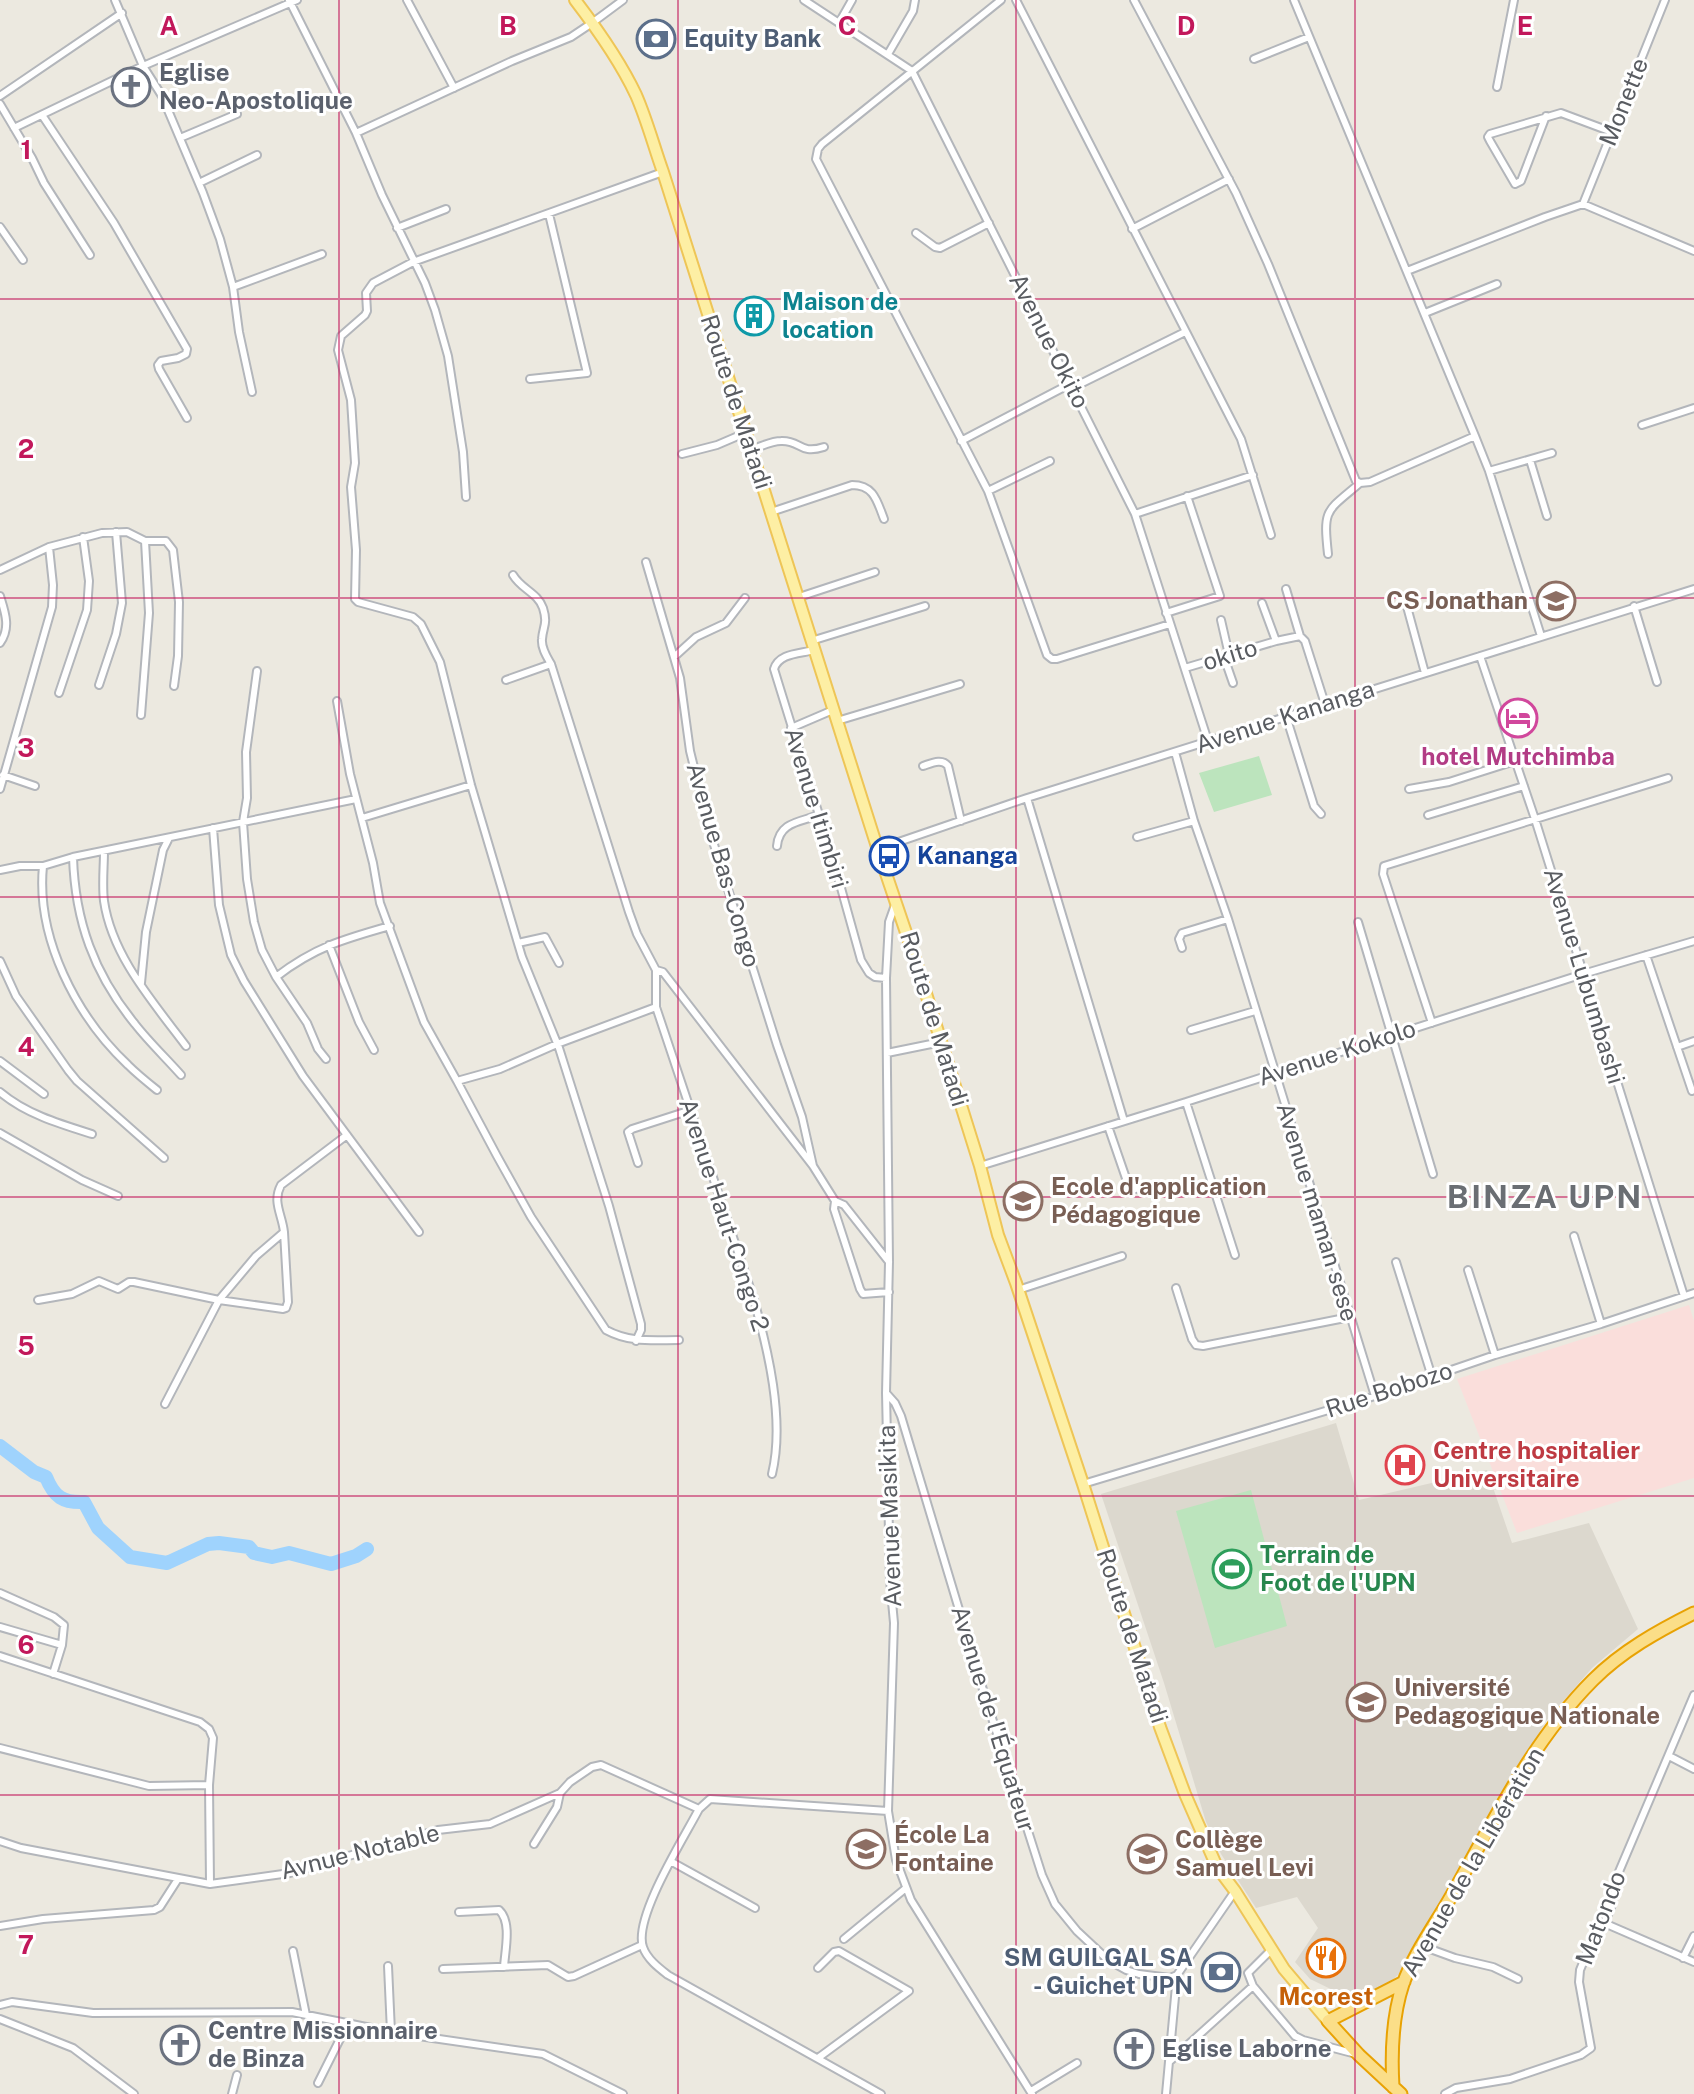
<svg xmlns="http://www.w3.org/2000/svg" width="1694" height="2094" font-family="'Public Sans',sans-serif">
<style>
.education{fill:#dcd8ce}
.medical{fill:#fadedb}
.green{fill:#bce4bd}
.lines{fill:none;stroke-linecap:round;stroke-linejoin:round}
.river{stroke:#9fd3fd;stroke-width:14}
.street-casing{stroke:#b3b6bb;stroke-width:10}
.primary-casing{stroke:#eec557;stroke-width:14}
.highway-casing{stroke:#e8a204;stroke-width:15}
.street{stroke:#fff;stroke-width:6}
.primary{stroke:#fdefa4;stroke-width:10}
.highway{stroke:#fbde88;stroke-width:11}
.grid{fill:none;stroke:#c2185b;stroke-width:2;stroke-opacity:0.55}
.labels{text-anchor:middle;stroke-width:6;stroke-linejoin:round;paint-order:stroke}
.service-label{font-size:24px;font-weight:bold;fill:#4e5e75;stroke:#fff;text-anchor:start}
.worship-label{font-size:24px;font-weight:bold;fill:#5b616d;stroke:#fff;text-anchor:start}
.street-label{font-size:24px;fill:#595c61;stroke:#fff}
.culture-label{font-size:24px;font-weight:bold;fill:#0d838f;stroke:#fff;text-anchor:start}
.education-label{font-size:24px;font-weight:bold;fill:#785e54;stroke:#fff;text-anchor:start}
.hotel-label{font-size:24px;font-weight:bold;fill:#b23c85;stroke:#fff}
.transit-label{font-size:24px;font-weight:bold;fill:#164399;stroke:#fff;text-anchor:start}
.health-label{font-size:24px;font-weight:bold;fill:#be3a42;stroke:#fff;text-anchor:start}
.leisure-label{font-size:24px;font-weight:bold;fill:#27864d;stroke:#fff;text-anchor:start}
.food-label{font-size:24px;font-weight:bold;fill:#c56008;stroke:#fff}
.district-label{font-size:32px;font-weight:bold;letter-spacing:2px;fill:#6a6e73;stroke:#fff}
.grid-label{font-size:26px;text-anchor:middle;font-weight:bold;fill:#c2185b;stroke:#fff;stroke-width:6;stroke-linejoin:round;paint-order:stroke}
</style>
<rect width="100%" height="100%" fill="#ece9e0"/>
<path class="education" d="M1336 1423 1359 1500 1487 1470 1512 1543 1589 1523 1638 1629 1592 1668 1546 1721 1398 1975 1382 1989 1362 1996 1341 1994 1310 1979 1295 1962 1318 1928 1297 1897 1256 1908 1221 1854 1206 1822 1164 1683 1101 1494Z"/>
<path class="medical" d="M1689 1305 1694 1321V1478L1517 1533 1457 1379Z"/>
<path class="green" d="M1259 756 1272 795 1214 812 1199 773Z
M1251 1490 1287 1626 1215 1648 1176 1511Z"/>
<g class="lines">
<path class="river" d="M0 1446 34 1472 46 1477C54 1497 63 1503 84 1502L98 1528 130 1557 167 1563 208 1544 219 1543 249 1547 254 1553 272 1557 289 1553 331 1564 356 1556 367 1549"/>
<g class="street-casing">
<path id="street" d="M115 0 143 66 162 96 203 193 220 239 233 287 239 332 252 392
M289 0 356 133 382 195 425 283 435 310 448 356 463 452 466 497
M407 0 454 88
M804 0 912 71 1135 514 1208 741
M1001 0 822 144 818 149 816 159 988 491 1047 655 1052 659H1057L1170 624
M1016 0 1241 439 1271 535
M1134 0 1236 193 1268 264 1356 481 1360 483 1370 482 1475 436
M1294 0 1475 436 1489 471 1541 636
M839 23 852 0
M888 54 913 11 915 0
M1254 59 1309 37
M1497 87 1514 0
M0 96 122 13
M0 104 32 158 44 183 90 255
M42 115 114 223 187 349 186 354 178 358 161 361 158 365 159 369 187 418
M1546 116 1521 181 1515 184 1490 141 1488 137 1490 134 1561 113 1612 132
M14 128 143 66 297 0
M356 133 512 61 571 37 592 23 623 0
M180 138 237 114
M199 183 257 155
M1583 204 1665 0
M0 227 23 260
M397 228 446 209
M1132 229 1229 179
M916 233 935 247 940 248 989 223
M1407 271 1545 217 1583 204 1694 251
M233 287 322 254
M1425 313 1497 284
M530 379 587 373 549 214
M1072 388 1185 332
M1642 425 1694 408
M961 441 1070 384
M750 450C760 447 771 441 781 441 801 440 799 455 824 447
M682 454 717 445 745 433
M1530 460 1547 516
M1489 471 1552 453
M988 491 1050 461
M771 512 852 485C874 485 877 501 884 519
M1135 514 1253 475
M1328 554C1323 508 1326 512 1360 483
M646 562 680 678 690 751 710 832 777 1045 802 1117 813 1166
M0 570 49 547 102 533 127 532 145 541H166L173 550 179 602 178 656 174 686
M1286 589 1300 636
M0 596C5 612 11 628 0 643
M799 597 875 572
M1262 603 1276 641
M1406 603 1425 673
M1634 606 1657 682
M1166 613 1220 596 1187 496
M1221 620 1229 655
M811 641 925 606
M814 650C799 654 779 653 774 669L836 870 861 960 869 973 875 977 886 978
M1480 656 1535 819 1684 1296
M674 657 696 637 726 623 745 598
M1224 657 1233 683
M1185 668 1276 641 1300 636 1305 641 1325 704
M257 671 246 752 247 798 243 822 247 879 254 922 262 950 276 977 307 1023 318 1049 326 1059
M506 680 551 664
M99 685 116 634 122 603 116 532
M59 693 87 610 89 581 83 537
M337 701 350 774 373 863 380 903 424 1022 457 1081 500 1069 557 1044 656 1007V970L637 934 629 912 551 664C547 657 541 648 542 639 543 626 548 624 543 608 538 593 521 589 513 575
M141 715 149 613 145 541
M1286 716 1314 806 1321 814
M837 721 960 684
M791 728 833 710
M1175 752 1194 821 1228 919 1375 1396
M923 766C932 763 942 758 948 766L961 821
M3 775 35 786
M0 789 52 607 53 585 49 547
M1409 789 1449 782 1515 761
M1027 798 1124 1121
M1428 815 1524 786
M362 818 471 785
M213 828 219 905 231 955 244 981 303 1076 419 1232
M1137 837 1194 821
M777 846C779 822 800 822 819 815
M878 849 1027 798 1694 589
M104 851C104 867 102 884 104 901 112 956 153 1002 186 1046
M73 857C75 921 94 974 135 1024 149 1042 166 1058 181 1075
M43 866C36 938 76 1016 128 1065 137 1074 147 1082 157 1090
M0 870 20 866H43L73 857 356 799
M895 905 889 922 886 978 889 1262 886 1393 890 1580 894 1623 888 1811 896 1860 911 1900 1032 2094
M1358 922 1433 1174
M518 943 545 937 559 963
M329 945 359 1022 374 1050
M1182 948 1179 939 1182 933 1228 919
M1646 955 1692 1091
M0 961 16 996 68 1070 77 1081 164 1158
M656 970 663 972 813 1166 835 1201 844 1205 889 1262
M276 977C315 947 344 939 390 926
M141 983 146 932 163 850 169 838
M656 1007 753 1297C768 1349 785 1420 772 1474
M1432 1023 1383 874 1384 866 1668 778
M1191 1030 1255 1011
M1677 1047 1694 1041
M887 1053 941 1042
M0 1061 44 1094
M457 1081 497 1156 531 1217 606 1330C630 1343 653 1340 679 1340
M0 1092C26 1114 60 1124 92 1134
M1186 1102 1235 1255
M1108 1126 1129 1187 1135 1189 1152 1186
M0 1133 82 1180 118 1196
M638 1163 628 1132 632 1129 691 1110
M980 1166 1186 1102 1583 974 1694 941
M835 1201 834 1209 860 1289 863 1294 889 1292
M1574 1236 1601 1324
M1396 1262 1432 1377
M1468 1270 1495 1355
M1176 1288 1192 1339 1196 1345 1203 1346 1350 1317
M1018 1290 1122 1256
M38 1300 72 1294 99 1281 118 1289 129 1282H134L219 1300 283 1309 286 1308 288 1302 284 1232
M636 1341 641 1330V1324L609 1206 559 1048 522 957 471 785 440 662 421 624 413 617 358 602 355 599 356 550 351 487 355 463 351 400 338 350 341 336 365 315 367 311 366 293 373 283 413 262 663 172
M887 1394 895 1403 901 1416 984 1693 1042 1875 1055 1904 1077 1931 1108 1960 1126 1970 1139 1974 1170 1978 1177 1975
M165 1404 219 1300 256 1256 284 1232C282 1214 272 1202 281 1185L347 1135
M1083 1484 1375 1396 1495 1355 1601 1324 1694 1293
M0 1593 54 1617 64 1625 62 1645 53 1674
M0 1627 62 1645
M0 1656 200 1722 209 1729 213 1738 209 1785 210 1884
M0 1748 149 1786 209 1785
M1669 1756 1694 1769
M0 1841 21 1848 210 1884 290 1873 438 1830 490 1824 560 1793 570 1782 592 1767 601 1765 699 1809
M534 1844 557 1807 560 1793
M672 1862 755 1908
M459 1912 499 1910C512 1922 505 1950 504 1967
M1604 1923 1694 1962
M0 1926 43 1919 154 1910 160 1907 178 1879
M844 1939 906 1888
M1422 1946 1455 1958 1493 1967 1518 1979
M1271 1950 1248 1973 1253 1986 1295 2036 1303 2040 1356 2054
M293 1951 306 2015
M1683 1958 1694 1936
M388 1966 391 2032
M443 1969 548 1965 568 1977 574 1976 642 1945
M0 2005 12 2002 93 2013 292 2012 391 2032 543 2054 623 2094
M0 2019 73 2048 134 2094
M818 2058 909 1991 839 1951 834 1952 818 1968
M1170 2061 1253 1986
M318 2083 347 2025
M1031 2091 1077 2063
M232 2094 237 2075
M881 2094 668 1975C659 1968 647 1959 643 1947 633 1918 684 1838 699 1809L710 1799 888 1811
M1166 2094 1177 1975 1235 1891
M1445 2094 1456 2088 1510 2079 1581 2055 1591 2048 1579 1982 1580 1970 1592 1941 1604 1923 1611 1908 1618 1874 1694 1695"/>
</g>
<g class="primary-casing">
<path id="primary" d="M575 0C598 30 620 61 636 95 647 120 654 147 663 172L878 850 918 968 980 1166 998 1235 1016 1283 1083 1484 1160 1727 1185 1794 1217 1867 1235 1891 1284 1969 1328 2021"/>
</g>
<g class="highway-casing">
<path id="highway" d="M1393 2087C1391 2053 1392 2017 1403 1984 1414 1953 1437 1922 1453 1893 1494 1820 1533 1740 1593 1680 1622 1651 1658 1631 1694 1613
M1401 2094 1359 2055 1328 2021 1404 1982"/>
</g>
<use href="#street" class="street"/>
<use href="#primary" class="primary"/>
<use href="#highway" class="highway"/>
</g>
<path class="grid" d="M339 0V2094M678 0V2094M1016 0V2094M1355 0V2094M0 299H1694M0 598H1694M0 897H1694M0 1197H1694M0 1496H1694M0 1795H1694"/>
<defs>
<g id="bank-ring" transform="scale(2)"><circle r="9.5" fill="#fff" stroke="#5c6f8a" stroke-width="1.5"/><path d="M-6-4H6V4H-6ZM0-2.3a2.3 2.3 0 1 0 0 4.6a2.3 2.3 0 1 0 0-4.6Z" fill="#5c6f8a"/></g>
<g id="church-ring" transform="scale(2)"><circle r="9.5" fill="#fff" stroke="#6b7280" stroke-width="1.5"/><path d="M-1.2-6h2.4v3.5h3.3v2.4h-3.3V6h-2.4V-.1h-3.3v-2.4h3.3Z" fill="#6b7280"/></g>
<g id="building-ring" transform="scale(2)"><circle r="9.5" fill="#fff" stroke="#0f9aa8" stroke-width="1.5"/><path d="M-4-6H4V6H1V3H-1V6H-4ZM-2.5-4.3h1.7v1.8h-1.7ZM.8-4.3h1.7v1.8H.8ZM-2.5-1h1.7V.8h-1.7ZM.8-1h1.7V.8H.8Z" fill="#0f9aa8"/></g>
<g id="school-ring" transform="scale(2)"><circle r="9.5" fill="#fff" stroke="#8d6e63" stroke-width="1.5"/><path d="M0-5L7-2L0 1L-7-2ZM-4 1L0 2.5L4 1V4Q0 6-4 4Z" fill="#8d6e63"/></g>
<g id="hotel-ring" transform="scale(2)"><circle r="9.5" fill="#fff" stroke="#d1479c" stroke-width="1.5"/><path d="M-6-4.5h1.5V1H6V5H4.5V3h-9V5H-6ZM-4 0a1.8 1.8 0 1 1 3.6 0ZM.5 0V-2.5h3Q6-2.5 6 0Z" fill="#d1479c"/></g>
<g id="bus-ring" transform="scale(2)"><circle r="9.5" fill="#fff" stroke="#1a4fb4" stroke-width="1.5"/><path d="M-5-6H5V4H4V6H2V4H-2V6H-4V4H-5ZM-3.5-4V0h7V-4ZM-3.5 1.2v1.5H-2V1.2ZM2 1.2v1.5H3.5V1.2Z" fill="#1a4fb4"/></g>
<g id="hospital-ring" transform="scale(2)"><circle r="9.5" fill="#fff" stroke="#e0444e" stroke-width="1.5"/><path d="M-5-5h3v3.5h4V-5h3V5h-3V1.5h-4V5h-3Z" fill="#e0444e"/></g>
<g id="stadium-ring" transform="scale(2)"><circle r="9.5" fill="#fff" stroke="#2e9e5b" stroke-width="1.5"/><path d="M0-5a6.5 5 0 1 0 0 10a6.5 5 0 1 0 0-10ZM-3.5-1.8h7v3.6h-7Z" fill="#2e9e5b"/></g>
<g id="university-ring" transform="scale(2)"><circle r="9.5" fill="#fff" stroke="#8d6e63" stroke-width="1.5"/><path d="M0-5L7-2L0 1L-7-2ZM-4 1L0 2.5L4 1V4Q0 6-4 4Z" fill="#8d6e63"/></g>
<g id="restaurant-ring" transform="scale(2)"><circle r="9.5" fill="#fff" stroke="#e8710a" stroke-width="1.5"/><path d="M-5-6h1v4h1v-4h1v4h1v-4h1v5L-1.5 .5V6h-2V.5L-5-1ZM5-6V6H3V1.5H1.5Q1.5-4 5-6Z" fill="#e8710a"/></g>
</defs>
<g fill-rule="evenodd">
<use href="#bank-ring" x="656" y="39"/>
<use href="#church-ring" x="131" y="87"/>
<use href="#building-ring" x="754" y="316"/>
<use href="#school-ring" x="1556" y="601"/>
<use href="#hotel-ring" x="1518" y="718"/>
<use href="#bus-ring" x="889" y="856"/>
<use href="#school-ring" x="1023" y="1201"/>
<use href="#hospital-ring" x="1405" y="1465"/>
<use href="#stadium-ring" x="1232" y="1569"/>
<use href="#university-ring" x="1366" y="1702"/>
<use href="#school-ring" x="866" y="1849"/>
<use href="#school-ring" x="1147" y="1854"/>
<use href="#restaurant-ring" x="1326" y="1958"/>
<use href="#bank-ring" x="1221" y="1972"/>
<use href="#church-ring" x="180" y="2045"/>
<use href="#church-ring" x="1134" y="2049"/>
</g>
<g class="labels">
<g class="service-label">
<text x="684" y="47">Equity Bank</text>
<text x="1193" y="1966" text-anchor="end">SM GUILGAL SA<tspan x="1193" dy="28">- Guichet UPN</tspan></text>
</g>
<g class="worship-label">
<text x="159" y="81">Eglise<tspan x="159" dy="28">Neo-Apostolique</tspan></text>
<text x="208" y="2039">Centre Missionnaire<tspan x="208" dy="28">de Binza</tspan></text>
<text x="1162" y="2057">Eglise Laborne</text>
</g>
<g class="street-label">
<text transform="translate(1624 102) rotate(-68)" y="8">Monette</text>
<text transform="translate(1049 341) rotate(63)" y="8">Avenue Okito</text>
<text transform="translate(736 402) rotate(72)" y="8">Route de Matadi</text>
<text transform="translate(1230 655) rotate(-17)" y="8">okito</text>
<text transform="translate(1285 717) rotate(-18)" y="8">Avenue Kananga</text>
<text transform="translate(816 808) rotate(73)" y="8">Avenue Itimbiri</text>
<text transform="translate(723 865) rotate(74)" y="8">Avenue Bas-Congo</text>
<text transform="translate(1584 976) rotate(73)" y="8">Avenue Lubumbashi</text>
<text transform="translate(934 1019) rotate(73)" y="8">Route de Matadi</text>
<text transform="translate(1337 1053) rotate(-18)" y="8">Avenue Kokolo</text>
<text transform="translate(1317 1212) rotate(73)" y="8">Avenue maman sese</text>
<text transform="translate(724 1215) rotate(72)" y="8">Avenue Haut-Congo 2</text>
<text transform="translate(1389 1390) rotate(-18)" y="8">Rue Bobozo</text>
<text transform="translate(890 1516) rotate(-92)" y="8">Avenue Masikita</text>
<text transform="translate(1132 1636) rotate(72)" y="8">Route de Matadi</text>
<text transform="translate(993 1719) rotate(73)" y="8">Avenue de l'Équateur</text>
<text transform="translate(360 1852) rotate(-14)" y="8">Avnue Notable</text>
<text transform="translate(1473 1862) rotate(-60)" y="8">Avenue de la Libération</text>
<text transform="translate(1601 1918) rotate(-69)" y="8">Matondo</text>
</g>
<g class="culture-label">
<text x="782" y="310">Maison de<tspan x="782" dy="28">location</tspan></text>
</g>
<g class="education-label">
<text x="1528" y="609" text-anchor="end">CS Jonathan</text>
<text x="1051" y="1195">Ecole d'application<tspan x="1051" dy="28">Pédagogique</tspan></text>
<text x="1394" y="1696">Université<tspan x="1394" dy="28">Pedagogique Nationale</tspan></text>
<text x="894" y="1843">École La<tspan x="894" dy="28">Fontaine</tspan></text>
<text x="1175" y="1848">Collège<tspan x="1175" dy="28">Samuel Levi</tspan></text>
</g>
<g class="hotel-label">
<text x="1518" y="765">hotel Mutchimba</text>
</g>
<g class="transit-label">
<text x="917" y="864">Kananga</text>
</g>
<g class="health-label">
<text x="1433" y="1459">Centre hospitalier<tspan x="1433" dy="28">Universitaire</tspan></text>
</g>
<g class="leisure-label">
<text x="1260" y="1563">Terrain de<tspan x="1260" dy="28">Foot de l'UPN</tspan></text>
</g>
<g class="food-label">
<text x="1326" y="2005">Mcorest</text>
</g>
<g class="district-label">
<text x="1545" y="1208">BINZA UPN</text>
</g>
</g>
<g class="grid-label">
<text x="169" y="35">A</text>
<text x="508" y="35">B</text>
<text x="847" y="35">C</text>
<text x="1186" y="35">D</text>
<text x="1525" y="35">E</text>
<text x="26" y="159">1</text>
<text x="26" y="458">2</text>
<text x="26" y="757">3</text>
<text x="26" y="1056">4</text>
<text x="26" y="1355">5</text>
<text x="26" y="1654">6</text>
<text x="26" y="1954">7</text>
</g>
</svg>
